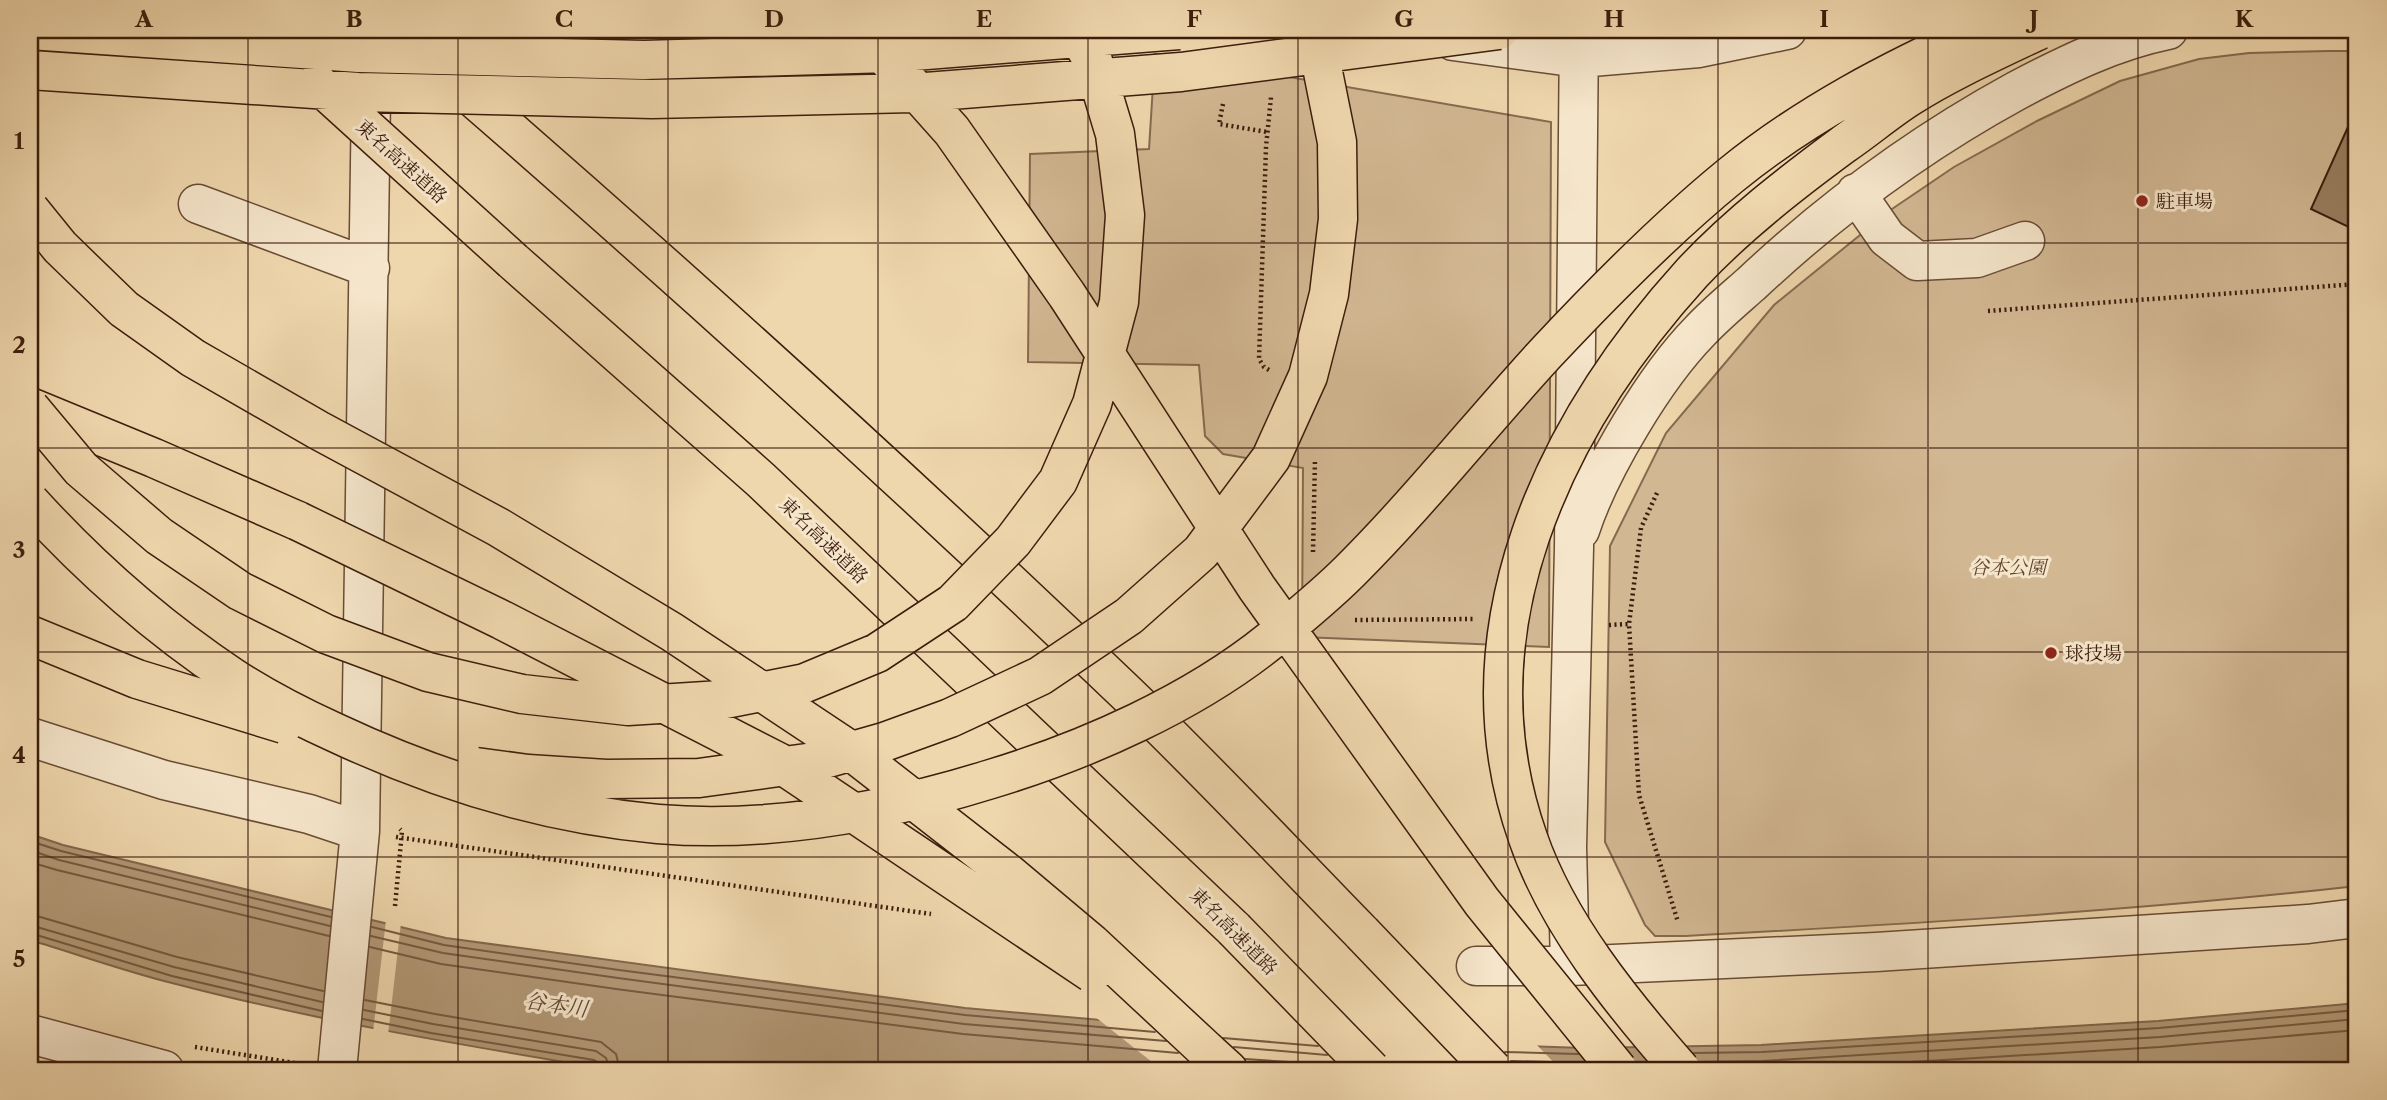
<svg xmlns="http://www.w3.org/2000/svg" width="2387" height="1100" font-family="'Libre Caslon Text','Noto Serif JP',serif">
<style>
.green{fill:#d1b792;stroke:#866a4f;stroke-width:2}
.water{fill:#b29876;stroke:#83674c;stroke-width:2}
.pier{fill:#efd7ad}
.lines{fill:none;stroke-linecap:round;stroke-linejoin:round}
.shore{stroke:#775a41;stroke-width:2}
.building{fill:#997e60;stroke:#3c1d0c;stroke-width:2}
.minor-casing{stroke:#694c34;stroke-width:41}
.highway-casing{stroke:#3c1d0c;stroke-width:41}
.path{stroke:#3c1d0c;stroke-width:4.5;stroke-dasharray:2 3.5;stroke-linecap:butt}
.minor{stroke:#f5e5ca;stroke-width:38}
.highway{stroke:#efd7ad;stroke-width:38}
.highway-bridge-casing{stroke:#3c1d0c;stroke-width:41;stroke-linecap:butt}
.highway-bridge{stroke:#efd7ad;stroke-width:38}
.grid{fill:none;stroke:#3c1d0c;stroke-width:2;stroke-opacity:0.55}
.poi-dot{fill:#8f2418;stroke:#f5e5ca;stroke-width:2.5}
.labels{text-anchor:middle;stroke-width:6;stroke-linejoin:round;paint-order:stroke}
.street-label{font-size:19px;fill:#3c1d0c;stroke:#f5e5ca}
.poi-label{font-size:19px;fill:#3c1d0c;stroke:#f5e5ca;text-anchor:start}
.park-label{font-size:19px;font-style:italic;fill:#61442e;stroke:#f5e5ca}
.water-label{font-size:21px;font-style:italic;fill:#654831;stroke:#f5e5ca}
.neatline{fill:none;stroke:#3c1d0c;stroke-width:2.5}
.grid-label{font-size:23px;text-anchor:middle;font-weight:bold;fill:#3c1d0c}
</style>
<rect width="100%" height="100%" fill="#efd7ad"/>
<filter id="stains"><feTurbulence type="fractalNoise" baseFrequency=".00286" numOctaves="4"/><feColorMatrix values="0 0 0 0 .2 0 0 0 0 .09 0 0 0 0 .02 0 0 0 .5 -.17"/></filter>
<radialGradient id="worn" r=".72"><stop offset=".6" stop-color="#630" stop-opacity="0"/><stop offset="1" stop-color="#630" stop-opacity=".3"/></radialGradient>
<path class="green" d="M2328 51H2357V886C2134 911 1910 924 1686 936H1655L1645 925 1605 842 1610 546 1666 433 1774 305 1892 209 1954 167 2037 121 2120 81 2199 59 2249 53Z
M1155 54 1551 122 1549 647 1302 637 1303 468 1223 454 1205 436 1199 365 1028 362 1030 154 1149 149Z"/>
<path class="water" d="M30 834 63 845 446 938 965 1008 1317 1039 1584 1048 1761 1045 2158 1021 2357 1003V1070H624L600 1068C456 1044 313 1020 172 983 124 971 77 954 30 940Z"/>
<path class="pier" d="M386 920 401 923 388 1035 373 1032Z
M1094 1016 1317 1035 1534 1042 1561 1070H1162Z"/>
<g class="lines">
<path class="shore" d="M30 841 61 851 331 917
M30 850 59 860 330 926
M30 862 57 870 329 936
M30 914 177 957 323 991
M30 925 174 967 322 1002
M372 927 444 945 619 970 965 1015 1155 1032
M30 933 172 976 322 1011
M371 936 443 953 618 978 964 1024 1166 1041
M370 947 441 964 616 989 963 1034 1178 1053
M365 1000 435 1014 601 1042 616 1054 620 1070
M364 1010 433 1024 596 1051 606 1058 610 1070
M363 1019 431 1033 594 1060 600 1064 601 1070
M1223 1038 1318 1046
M1234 1047 1327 1055
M1505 1052 1578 1054
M1694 1053 1762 1052 2159 1028 2357 1010
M1245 1059 1337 1065
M1511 1061 1586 1063
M1700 1062 1762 1061 2160 1037 2357 1019
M1391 1067 1464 1070
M1778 1070 2160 1047 2357 1030"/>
</g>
<path class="building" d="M2357 107V231L2311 209Z"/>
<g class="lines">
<g class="minor-casing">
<path id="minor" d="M1453 41 1579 58 1699 48 1787 30
M1856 193 1887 238 1917 261 1977 258 2025 241
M198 204 370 268
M1580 530C1600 469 1655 377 1700 331 1716 314 1734 299 1751 284 1832 208 1919 144 2016 91 2065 65 2114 41 2168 30
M30 737 164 780 309 814 360 831
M1476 966H1570L1876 952 2308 924 2357 918
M1570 966 1567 847 1574 548 1579 30
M30 1034 164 1070
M337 1070 360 831 372 30"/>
</g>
<g class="highway-casing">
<path id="highway" d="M395 30C642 243 884 461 1120 687 1203 766 1282 851 1362 933
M513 261 761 480 1234 929
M30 407 154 458 298 521
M1207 1051 1228 1070"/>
</g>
<path class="path" d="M1223 104 1219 124 1267 132
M1988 311 2357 284
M1269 370 1264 367 1259 359 1266 147 1271 97
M1657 493 1641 528 1629 624 1639 795 1678 922
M1313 552 1315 459
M1355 620 1473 619
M1609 625 1628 624
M396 837 931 914
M395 906 402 831 400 829
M195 1047 301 1064"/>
<use href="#minor" class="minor"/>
<use href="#highway" class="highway"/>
<g class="highway-bridge-casing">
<path id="highway-bridge" d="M30 30 359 53 644 60 889 53 1179 30
M862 30 952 131 1067 295 1257 588 1482 902 1618 1070
M30 70 358 92 652 99 913 93 1181 72 1499 30
M317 83 513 261
M30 210 60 247 124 309 193 358 318 430 498 527 672 632 851 751 1009 874 1091 943 1207 1051
M30 408 81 469 159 536 240 591 326 634 428 672 522 694 628 706 721 700 805 683 877 653 953 603 1013 541 1058 481 1092 404 1119 302 1125 215 1115 134 1093 61 1075 30
M30 502C90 568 157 627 232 677 264 698 299 716 334 732 436 780 545 814 658 824 769 833 885 812 991 779 1087 750 1193 703 1271 640 1298 618 1326 595 1350 571 1419 502 1479 426 1545 354 1603 292 1664 230 1730 176 1806 114 1891 70 1980 30
M298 521 502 620 778 762 1092 973
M30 635 137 679 284 724
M476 767 528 774 606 779 699 778 814 762 884 742 950 718 1040 676 1129 616 1201 552 1271 458 1308 376 1329 294 1338 219 1337 142 1322 67 1310 30
M1234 929 1371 1070
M1362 933 1493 1070
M1681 1070C1623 1004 1557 923 1528 838 1455 631 1553 426 1692 273 1737 225 1791 183 1844 144 1866 129 1887 111 1909 97 1948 72 1997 50 2039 30"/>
</g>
<use href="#highway-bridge" class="highway-bridge"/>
</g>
<path class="grid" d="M248 30V1070M458 30V1070M668 30V1070M878 30V1070M1088 30V1070M1298 30V1070M1508 30V1070M1718 30V1070M1928 30V1070M2138 30V1070M30 243H2357M30 448H2357M30 652H2357M30 857H2357"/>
<g class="poi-dot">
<circle cx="2142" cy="201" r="7"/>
<circle cx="2051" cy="653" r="7"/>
</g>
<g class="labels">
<g class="street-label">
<text transform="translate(402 161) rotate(42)" y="7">東名高速道路</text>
<text transform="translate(824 540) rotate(44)" y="7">東名高速道路</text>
<text transform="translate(1234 931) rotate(45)" y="7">東名高速道路</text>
</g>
<g class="poi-label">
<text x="2156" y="208">駐車場</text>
<text x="2065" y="660">球技場</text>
</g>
<g class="park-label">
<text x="2008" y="574">谷本公園</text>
</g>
<g class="water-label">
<text transform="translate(556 1005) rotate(8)" y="7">谷本川</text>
</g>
</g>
<rect width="2387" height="1100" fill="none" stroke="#efd7ad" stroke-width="77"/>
<rect x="38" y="38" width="2310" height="1024" class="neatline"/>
<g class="grid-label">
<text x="144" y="27">A</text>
<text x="354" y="27">B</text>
<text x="564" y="27">C</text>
<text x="774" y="27">D</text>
<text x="984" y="27">E</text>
<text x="1194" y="27">F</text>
<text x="1404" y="27">G</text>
<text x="1614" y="27">H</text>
<text x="1824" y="27">I</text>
<text x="2034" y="27">J</text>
<text x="2244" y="27">K</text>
<text x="19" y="149">1</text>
<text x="19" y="353">2</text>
<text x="19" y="558">3</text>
<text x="19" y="763">4</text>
<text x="19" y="967">5</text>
</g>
<rect width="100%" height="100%" filter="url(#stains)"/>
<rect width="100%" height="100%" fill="url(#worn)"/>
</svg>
